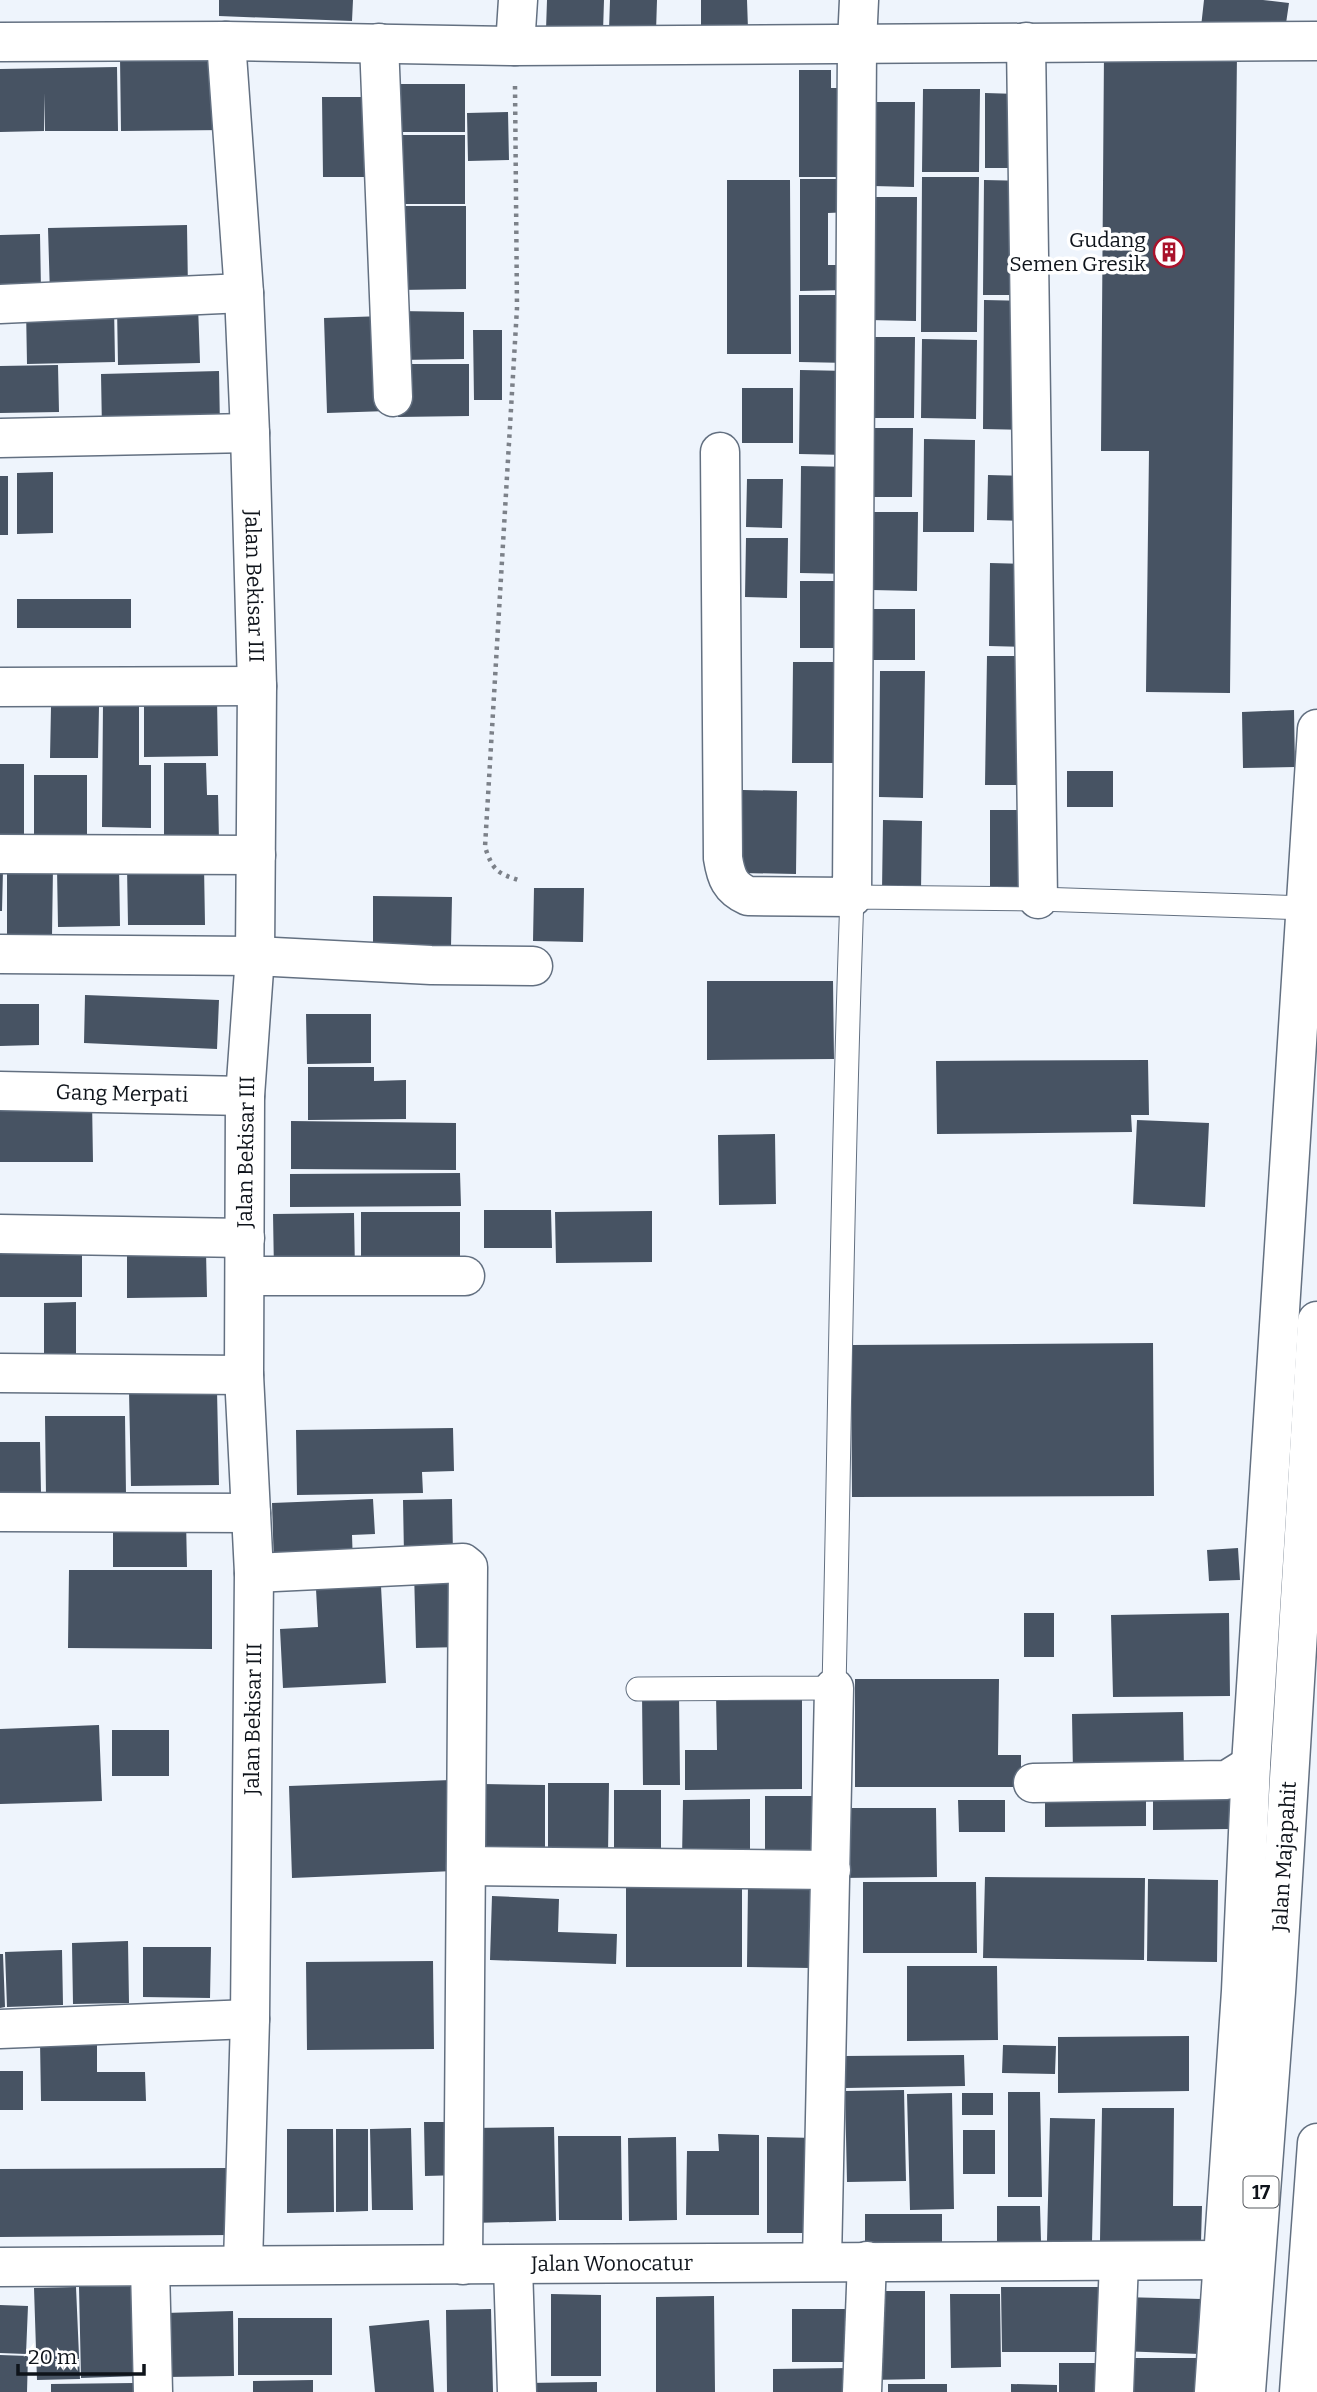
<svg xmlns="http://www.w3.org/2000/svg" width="1317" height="2392" font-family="Bitter,serif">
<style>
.building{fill:#475363}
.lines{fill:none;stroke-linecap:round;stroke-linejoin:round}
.service-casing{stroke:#637081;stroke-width:25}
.minor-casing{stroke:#637081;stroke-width:41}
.tertiary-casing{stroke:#637081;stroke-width:41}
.trunk-casing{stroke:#637081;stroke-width:41}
.path{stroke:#7c8189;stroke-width:4.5;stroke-dasharray:3.5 5;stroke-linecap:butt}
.service{stroke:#fff;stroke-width:23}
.minor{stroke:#fff;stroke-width:38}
.tertiary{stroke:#fff;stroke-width:38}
.trunk{stroke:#fff;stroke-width:38}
.labels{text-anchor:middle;stroke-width:7;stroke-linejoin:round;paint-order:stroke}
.shield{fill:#fff;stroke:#575a5f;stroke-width:2}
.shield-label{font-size:19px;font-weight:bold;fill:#0f141b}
.poi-label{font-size:21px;fill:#0f141b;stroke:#fff;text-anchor:end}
.street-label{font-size:21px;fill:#0f141b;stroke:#fff}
</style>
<rect width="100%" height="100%" fill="#eef4fc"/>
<path class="building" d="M219 0H353L352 21 219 16Z
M547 0H604L603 32 546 30Z
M610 0H657L656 32 609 30Z
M701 0H747L748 29 701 30Z
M1204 0H1263L1289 3 1284 37 1201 27Z
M1104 52 1237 53 1230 693 1146 692 1149 451H1101Z
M225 55 226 130 121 131 120 57Z
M117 67 118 131H45V93L44 131 0 132V69Z
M799 70H831V88H851L852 177H799Z
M389 84H465V132H389Z
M923 89H980L979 172H922Z
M985 93 1022 94 1021 168H985Z
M322 97H375V177H323Z
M874 102H915L914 187 873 186Z
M508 112 509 160 468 161 467 113Z
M397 135H465V204H398Z
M922 177H979L977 332H921Z
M800 179H851V212L828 213V265H849L848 290 800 291Z
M727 180H790L791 354H727Z
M984 180 1026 181 1024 295H983Z
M870 197H917L916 321 869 320Z
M398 206H466V289L399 290Z
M187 225 188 291 50 295 48 228Z
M40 234 41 290 0 291V235Z
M799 295H849V363L799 362Z
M984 300 1026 301 1025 430 983 429Z
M198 305 200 363 118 365 117 307Z
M114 306 115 362 27 364 26 308Z
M398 311 464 312V359L399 360Z
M384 316 388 411 327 413 324 318Z
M473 330H502V400H474Z
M871 337H915L914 418H870Z
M922 339 977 340 976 419 921 418Z
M398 364H469V416L398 417Z
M58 365 59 412 0 413V366Z
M800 370 848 371 847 455 799 454Z
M219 371 220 428 102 430 101 374Z
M742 388H793V443H742Z
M863 428H913L912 497H862Z
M924 439 975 440 974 532H923Z
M801 466 851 467 850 574 800 573Z
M53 472V533L17 534V473Z
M988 475 1025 476V521L987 520Z
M0 476H8V535H0Z
M747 479H783L782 528 746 527Z
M872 512H918L917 591 872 590Z
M746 538H788L787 598 745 597Z
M990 563 1027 564 1026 647 989 646Z
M800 581H847V648H800Z
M17 599H131V628H17Z
M866 609H915V660H866Z
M987 656H1029L1027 785H985Z
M793 662H849L847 763H792Z
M880 671H925L923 798 879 797Z
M144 698H217L218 756 144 757Z
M103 703H139V765H151V828L102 827Z
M51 707H99L98 758H50Z
M1294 710 1295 767 1243 768 1242 712Z
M164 763H206L207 795H218L219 841 164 842Z
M0 764H24V834H0Z
M1067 771H1113V807H1067Z
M34 775H87V836H34Z
M743 790 797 791 796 874 742 873Z
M990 810H1025L1024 891H990Z
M883 820 922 821 921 891H882Z
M204 865 205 925H128L127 867Z
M119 866 120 926 58 927 57 867Z
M7 867H53L52 936H7Z
M0 870H3L2 911H0Z
M534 888H584L583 942 533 941Z
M373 896 452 897 451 947 373 946Z
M707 981H833L834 1059 707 1060Z
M85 995 219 1000 217 1049 84 1043Z
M0 1004H39V1045L0 1046Z
M306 1014H371V1063L307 1064Z
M1148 1060 1149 1115H1131L1132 1132 937 1134 936 1061Z
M308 1067H374V1081L406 1080V1119L308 1120Z
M92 1099 93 1162H0V1100Z
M1137 1120 1209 1123 1205 1207 1133 1204Z
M291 1121 456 1123V1170L291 1169Z
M775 1134 776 1204 719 1205 718 1135Z
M460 1173 461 1206 290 1207V1174Z
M484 1210H551L552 1248H484Z
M652 1211V1262L556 1263 555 1212Z
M361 1212H460V1270L361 1271Z
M354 1213 355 1272H274L273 1214Z
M0 1246H82V1297H0Z
M206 1250 207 1297 127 1298V1251Z
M76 1302V1357H44V1303Z
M1153 1343 1154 1496 852 1497 851 1345Z
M217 1390 219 1485 131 1486 129 1391Z
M45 1416H125L126 1495 46 1496Z
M453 1428 454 1471 422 1472 423 1493 297 1495 296 1430Z
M0 1442H40L41 1492 0 1493Z
M373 1499 375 1534 352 1535 353 1565 274 1567 272 1503Z
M452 1499 453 1555H404L403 1500Z
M186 1519 187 1567H113V1520Z
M1238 1548 1240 1580 1209 1581 1207 1550Z
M461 1569 462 1647 416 1648 414 1571Z
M69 1570H212V1649L68 1648Z
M381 1586 386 1683 283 1688 280 1629 318 1627 316 1589Z
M1024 1613H1054V1657H1024Z
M1229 1613 1230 1696 1113 1697 1111 1615Z
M855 1679H999L998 1755H1021V1787H855Z
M642 1694H679L680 1785H643Z
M716 1694H802V1789L685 1790V1750H717Z
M1183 1712 1184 1772 1073 1773 1072 1714Z
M99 1725 102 1801 0 1804V1729Z
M112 1730H169V1776H112Z
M451 1780 454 1871 292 1878 289 1786Z
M548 1783H609L608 1855H548Z
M483 1784 545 1785V1856L483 1855Z
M1229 1788V1829L1153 1830V1789Z
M614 1790H661V1856H614Z
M765 1796H818L817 1860H765Z
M1045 1797 1146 1798V1826L1045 1827Z
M750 1799V1860H682L683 1800Z
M958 1800H1005V1832H959Z
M838 1808H936L937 1877 838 1878Z
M985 1877 1145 1878 1144 1960 983 1958Z
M626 1878H742V1967H626Z
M1148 1879 1218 1880 1217 1962 1147 1961Z
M863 1882H976L977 1953H863Z
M748 1884 812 1885 811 1968 747 1967Z
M492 1896 559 1899 558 1932 617 1934 616 1964 490 1960Z
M128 1941 129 2003 73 2004 72 1943Z
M143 1947H211L210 1998 143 1997Z
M62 1950 63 2005 7 2007 5 1952Z
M0 1954H3L5 2007 0 2008Z
M433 1961 434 2049 307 2050 306 1962Z
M907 1966H997L998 2040 907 2041Z
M1189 2036V2091L1058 2093V2037Z
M40 2041H97V2072H145L146 2101H41Z
M1003 2045 1056 2046 1055 2074 1002 2073Z
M964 2055 965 2086 845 2088 844 2056Z
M0 2071H23V2110H0Z
M904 2090 906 2181 847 2182 845 2091Z
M1008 2092H1040L1042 2197H1008Z
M952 2093 954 2209 910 2210 907 2094Z
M962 2093H993V2115H962Z
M1102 2108H1174L1173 2206H1202L1201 2242 1100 2241Z
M1050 2118 1095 2119 1092 2242 1047 2241Z
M424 2122H461L462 2175 425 2176Z
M554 2127 556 2221 472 2223 471 2128Z
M411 2128 413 2210H372L370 2129Z
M287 2129H333L334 2212 287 2213Z
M336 2129H368V2211L336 2212Z
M963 2130H995V2174H963Z
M718 2134 759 2135V2215H686L687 2151H719Z
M558 2136H621L622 2220H559Z
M676 2137 677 2220 629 2221 628 2138Z
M767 2137 817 2138V2233H767Z
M228 2168V2235L0 2237V2169Z
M997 2206H1040L1041 2241H997Z
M865 2214H942V2245L865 2246Z
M137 2286 139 2376 81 2378 79 2287Z
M76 2287 80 2379 37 2380 34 2288Z
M1001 2287H1112V2352H1002Z
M870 2291H925V2379L869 2380Z
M551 2294 601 2295V2376H551Z
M950 2294H1000L1001 2367 951 2368Z
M714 2296 715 2392H656V2297Z
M1121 2297 1202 2299 1200 2354 1119 2351Z
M0 2305 28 2306 26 2354 0 2353Z
M491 2309 493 2392H447L446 2310Z
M792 2309H855V2362H792Z
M233 2311 234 2376 166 2377 165 2313Z
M238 2318H332V2375H238Z
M429 2320 434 2392H375L369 2326Z
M0 2355 28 2356 27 2392H0Z
M1120 2358H1205V2392H1119Z
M1059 2363H1109V2392H1059Z
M850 2368V2392H773V2369Z
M313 2380V2392H253V2381Z
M597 2382V2392H525V2383Z
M134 2383V2392H51V2384Z
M888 2384H947V2392H888Z
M1011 2384 1057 2385V2392H1011Z"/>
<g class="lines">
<g class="service-casing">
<path id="service" d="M638 1689 834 1688C840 1424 842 1161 852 897L1038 899 1306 908"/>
</g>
<g class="minor-casing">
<g id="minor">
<path id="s1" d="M226 41 244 293 250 433 257 686 255 956 245 1096 244 1375 254 1573 250 2019 243 2264"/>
<path d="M0 42 226 41 515 46 1317 41"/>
<path d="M1026 42 1038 899"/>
<path d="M379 43 393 397"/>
<path d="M515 46 518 0"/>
<path d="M0 304 244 293"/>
<path d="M0 438 250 433"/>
<path d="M720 452 723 858C726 877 730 888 748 896L852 897 857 43 859 0"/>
<path d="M0 687 257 686"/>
<path d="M0 854 256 855"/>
<path d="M0 954 255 956 431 965 533 966"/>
<path id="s2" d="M0 1091 245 1096"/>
<path d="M0 1234 245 1238"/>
<path d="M245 1276H465"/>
<path d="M0 1373 244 1375"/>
<path d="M0 1512 251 1513"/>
<path d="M254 1573 463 1563 468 1567 463 2265"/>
<path d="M1033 1783 1227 1780 1251 1765"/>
<path d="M466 1866 831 1870"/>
<path d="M0 2029 250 2019"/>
<path d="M822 2261 834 1688"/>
<path d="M513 2266 517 2392"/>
<path d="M150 2267 153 2392"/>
<path d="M862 2392 867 2261"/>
<path d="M1114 2392 1119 2261"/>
</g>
</g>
<g class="tertiary-casing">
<g id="tertiary">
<path id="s3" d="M0 2267 1224 2260"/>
<path d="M1214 2392 1241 1991 1251 1765 1317 729"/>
</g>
</g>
<g class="trunk-casing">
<g id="trunk">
<path id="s4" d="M1246 2392 1276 1992 1317 1321"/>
<path d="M1299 2392 1317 2143"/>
</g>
</g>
<path class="path" d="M515 86 517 308 485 847C493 871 497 873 521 881"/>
<use href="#service" class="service"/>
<use href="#minor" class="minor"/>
<use href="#tertiary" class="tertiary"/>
<use href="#trunk" class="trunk"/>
</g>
<defs>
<g id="building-ring" transform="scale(1.575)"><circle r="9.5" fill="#fff" stroke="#a9122b" stroke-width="1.5"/><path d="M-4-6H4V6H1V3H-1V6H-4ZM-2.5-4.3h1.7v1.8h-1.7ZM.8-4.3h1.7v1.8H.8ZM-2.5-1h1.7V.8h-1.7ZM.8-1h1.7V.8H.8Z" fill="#a9122b"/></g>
</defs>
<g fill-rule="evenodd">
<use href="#building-ring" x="1169" y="252"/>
</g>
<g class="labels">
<rect class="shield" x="1243.5" y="2176.5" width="35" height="31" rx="5"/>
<g class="shield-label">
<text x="1261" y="2199">17</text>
</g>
<g class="poi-label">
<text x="1146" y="247">Gudang<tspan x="1146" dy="24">Semen Gresik</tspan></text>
</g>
<g class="street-label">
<text dy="7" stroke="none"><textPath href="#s1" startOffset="546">Jalan Bekisar III</textPath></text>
<text dy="7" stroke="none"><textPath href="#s2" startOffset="122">Gang Merpati</textPath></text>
<text transform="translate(246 1152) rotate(-89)" y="7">Jalan Bekisar III</text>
<text transform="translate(253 1719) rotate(-89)" y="7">Jalan Bekisar III</text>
<text dy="7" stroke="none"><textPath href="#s4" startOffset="537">Jalan Majapahit</textPath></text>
<text dy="7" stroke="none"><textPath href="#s3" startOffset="612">Jalan Wonocatur</textPath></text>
</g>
</g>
<path d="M18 2364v10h126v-10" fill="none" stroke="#0f141b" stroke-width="3.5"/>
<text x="28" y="2364" font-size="21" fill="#0f141b" stroke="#ffffff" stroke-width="5" paint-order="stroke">20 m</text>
</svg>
